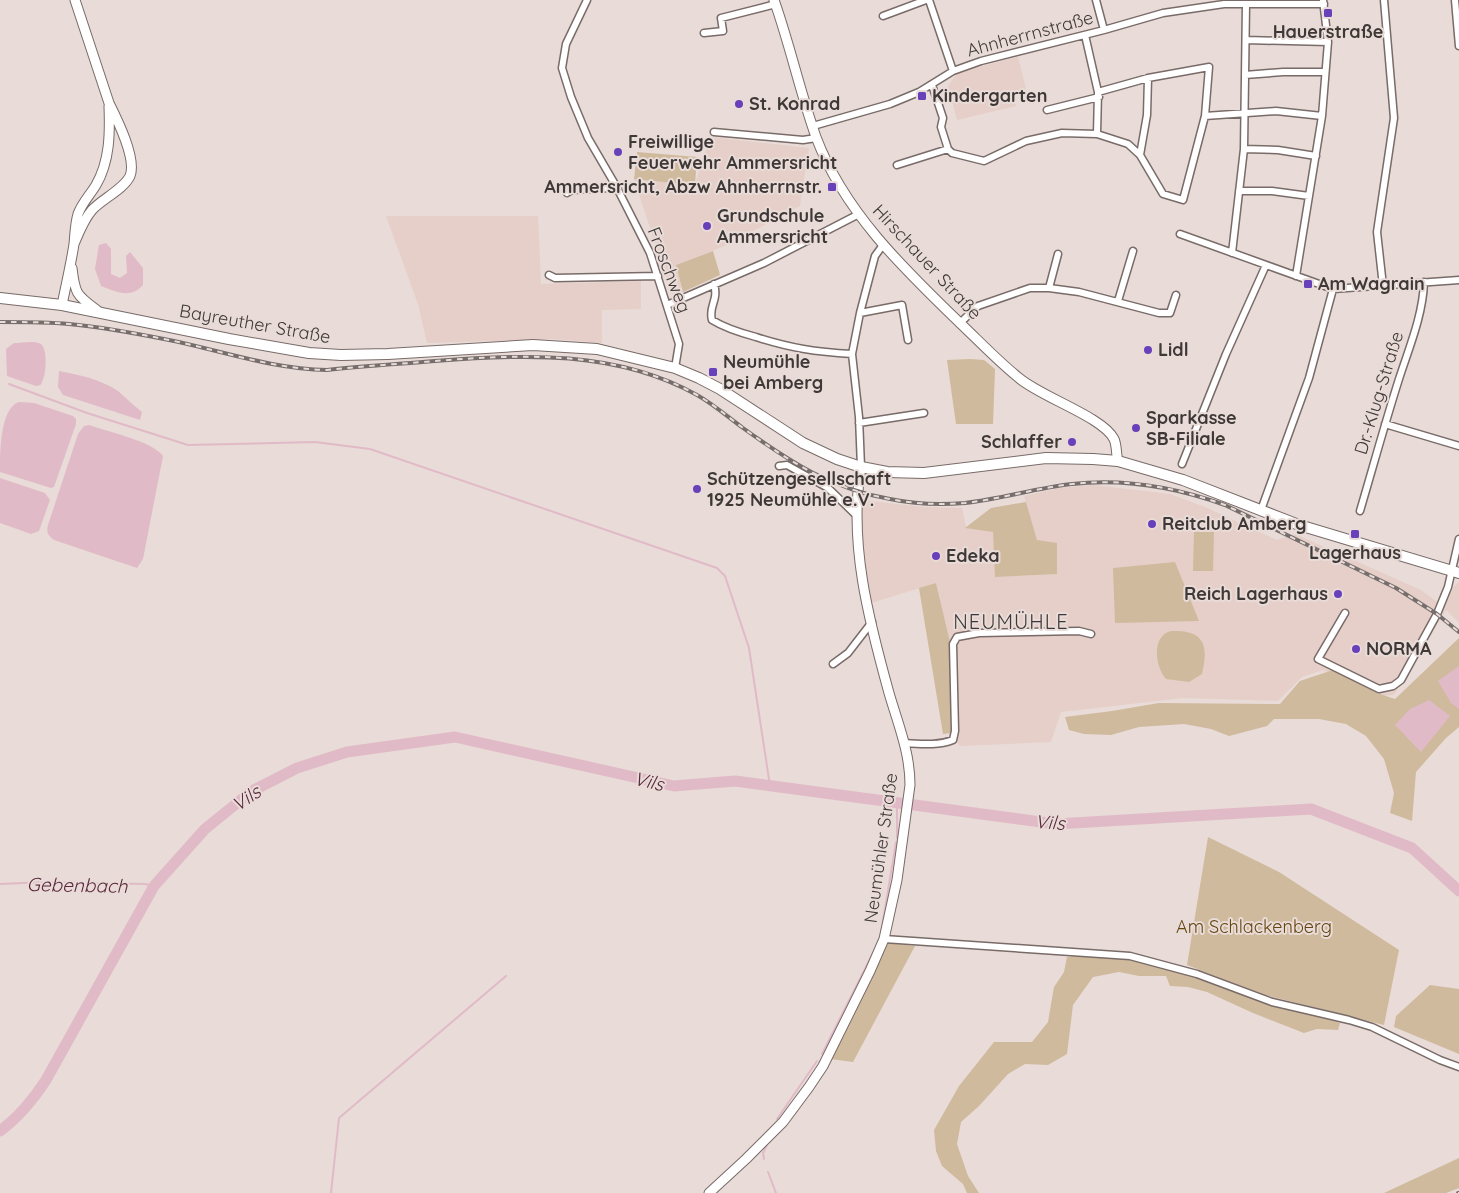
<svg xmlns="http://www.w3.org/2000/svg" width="1459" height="1193" font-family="Quicksand,sans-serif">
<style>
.built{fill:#e5cfc8}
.green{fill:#cfba9d}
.water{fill:#e1bac8}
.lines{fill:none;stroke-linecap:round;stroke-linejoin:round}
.stream{stroke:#e1bac8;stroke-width:2}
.river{stroke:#e1bac8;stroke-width:11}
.street-casing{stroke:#786b68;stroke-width:9}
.secondary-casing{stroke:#786b68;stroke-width:11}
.primary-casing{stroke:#786b68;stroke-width:12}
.street{stroke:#fff;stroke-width:6}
.secondary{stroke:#fff;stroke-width:9}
.primary{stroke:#fff;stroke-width:10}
.rail-casing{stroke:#766e6c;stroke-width:4}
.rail{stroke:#e9dbd7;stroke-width:2;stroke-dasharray:5.5;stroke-linecap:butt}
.poi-dot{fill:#6840b9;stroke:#e9dbd7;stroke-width:2}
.labels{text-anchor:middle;stroke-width:4;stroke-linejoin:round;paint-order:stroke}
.poi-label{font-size:18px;font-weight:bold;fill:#3e3937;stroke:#e9dbd7;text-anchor:start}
.street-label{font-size:18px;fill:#3e3937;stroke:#e9dbd7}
.park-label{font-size:18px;fill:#63450f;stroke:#e9dbd7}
.water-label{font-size:19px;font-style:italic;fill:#5a283d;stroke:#e9dbd7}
.quarter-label{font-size:20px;letter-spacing:1px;fill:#3e3937;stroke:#e9dbd7}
</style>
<rect width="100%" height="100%" fill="#e9dbd7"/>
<path class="built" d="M1018 57 1026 89 1012 93 1016 106 957 120 948 86 958 72Z
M710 137 809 148 800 206 727 245 676 265 683 292 672 295 634 179 695 184Z
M386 216H538L541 284 641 281V309L602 310V343L554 339 427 343 418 304Z
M1093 485 1170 494 1205 507 1277 540 1295 534 1421 590 1444 607 1454 586 1459 582V623L1446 610 1394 695 1380 696 1323 670 1302 677 1278 701 1183 698 1061 712 1051 742 960 746 951 733 950 642 936 583 871 603 862 537 861 500 924 507 962 508 966 527 993 532 996 577 1057 574 1037 540 1024 496 1059 488Z"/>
<path class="green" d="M637 152 697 157 695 185 634 179Z
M713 251 720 275 683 292 676 265Z
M970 359 984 360 995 369 993 424H956L947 360Z
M1026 502 1037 540 1057 543V574L995 577 993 532 965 528 991 508Z
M1194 532H1214L1213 571H1193Z
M1175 562 1199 621 1115 623 1113 568Z
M936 583 950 642 951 733 943 734 919 588Z
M1171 631C1204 630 1209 644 1202 674L1189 682 1166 679C1155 667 1151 636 1171 631Z
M1459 638V727L1446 738 1416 772 1412 821 1390 813 1394 793 1384 759 1366 736 1346 724 1319 719H1274L1267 726 1229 736 1211 729 1184 724 1139 727 1111 735 1084 734 1069 730 1065 717 1112 711 1159 703 1280 704 1300 681 1333 670 1377 693 1395 699Z
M1208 837 1279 872 1399 950 1384 1025 1261 994 1187 965Z
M888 943 915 946 853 1062 830 1059Z
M1086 955 1120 957 1158 964 1268 1004 1309 1013 1340 1023 1338 1030 1317 1029 1304 1033 1253 1013 1207 992 1188 987 1170 986 1166 976H1139L1119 972 1093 977 1073 1005 1067 1054 1048 1065 1025 1064 1008 1074 979 1106 961 1122 957 1144 968 1176 979 1193H967L963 1184 942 1166 936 1151 934 1130 959 1086 994 1042H1032L1048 1022 1054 987 1064 972 1067 957Z
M1430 985 1459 989V1054L1394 1027 1396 1016Z
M1459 1158V1188L1446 1193H1384Z"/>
<path class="water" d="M106 243 111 249V274L120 278 127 273 126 256 130 252 143 268V285C131 299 116 292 101 286L95 269 99 245Z
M14 343C21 343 35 340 41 344 48 350 46 375 42 382 41 386 39 385 36 386L7 376 6 349Z
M59 371C80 375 100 379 118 391 126 398 133 405 142 412L140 420 63 395 58 387Z
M19 402 34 403 73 416 76 419V424L54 487 51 488 0 472C0 453 0 408 19 402Z
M89 425C106 431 154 442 163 456L143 559 137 568 54 540C48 535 46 533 48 525L78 434 84 426Z
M0 478 45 493 50 500 39 531 31 534 0 523Z
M1459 666V709L1451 703 1438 681Z
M1429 700 1450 716 1421 752 1395 725 1410 709Z"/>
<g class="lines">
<path class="stream" d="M9 384 87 413 188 445 315 442 370 449 717 568 725 576 749 648 770 786
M897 838V803
M0 884 47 882 145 884 154 886
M881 933 896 842
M822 1054 875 949
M777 1119 817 1061
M764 1159 763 1153 767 1145
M768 1172 776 1193
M331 1193 339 1118 506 976"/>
<path class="river" d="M0 1131C19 1117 33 1100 46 1080L154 886 205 829 252 791 297 768 347 752 455 737 674 786 735 781 1056 824 1311 809 1412 848 1459 891"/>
<g class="street-casing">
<path id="street" d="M587 0 566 44 562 68 571 97 588 138 616 186 650 253 679 344 675 368
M929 0 953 71
M1096 0 1104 30
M1455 0 1459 46
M883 16 926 0
M704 33 723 31 721 18 776 4
M1085 35 1098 92 1097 134
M1246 40 1328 42
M1245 75 1283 72H1325
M932 85 943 118 941 127 948 149 952 153 984 161 1026 141 1062 133 1097 134 1128 144 1140 155
M1098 92 1148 78
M1047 110 1099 97
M1205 116 1209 67 1148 78 1147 115 1140 155 1163 194 1183 200 1205 116 1276 111 1322 116
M813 126 890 104 919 92 953 71 981 61 1104 30 1163 13 1224 4H1324
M714 132 803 140 816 138
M1244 149 1278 150 1316 156
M897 165 948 149
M1239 191H1272L1309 196
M567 193 572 190 609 188 616 186
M1180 234 1333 289 1459 280
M1232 253 1244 149 1246 4
M549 275 555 278 658 276
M1296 276 1322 116 1328 42 1323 0
M714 284C719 301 708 306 712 320 725 328 741 333 756 337 790 348 816 352 852 354
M1383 286 1377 232 1394 118 1384 0
M1049 288 1058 254
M1118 301 1133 251
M667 305 764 263 859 214
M860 313 902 305 908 340
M960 323 978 306 1030 288H1049L1079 292 1159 313H1170L1176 295
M859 423 924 413
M1385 424 1459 446
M1182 464 1226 354 1266 265
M779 466 787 465 828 488 856 515
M861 467 859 417 852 354 860 313 875 256 883 245
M1261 510 1309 378 1333 289
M1360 511C1373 467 1385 423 1399 379 1409 348 1423 315 1424 282
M1345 613 1318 659 1379 689 1393 686 1401 680 1437 614 1448 587 1459 539
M833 664 848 653 872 622
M905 743C922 744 937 746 953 740L955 731 953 644 957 637 979 633 1079 631 1091 634
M884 939 1130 956 1197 974 1272 1002 1349 1020 1372 1027 1440 1060 1459 1067"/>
</g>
<g class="secondary-casing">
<path id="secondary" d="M774 0C790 45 800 92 816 137 844 212 905 270 961 324 980 342 999 362 1019 378 1041 397 1103 417 1114 439 1117 445 1116 455 1118 461
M74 244C79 232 84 219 92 210 102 199 124 189 130 176 137 159 117 119 109 103L75 0
M72 268C75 295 77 295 98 311
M62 305C66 285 71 264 74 244 75 234 75 224 78 214 82 203 90 195 96 185 110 161 110 133 109 106
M709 1193 746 1159 783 1122 809 1087 823 1066 870 971 884 939 897 880 910 785C910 752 898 724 889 693 869 621 848 542 861 467"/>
</g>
<g class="primary-casing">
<path id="primary" d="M0 298 62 305 229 339 309 353 341 355 388 354 533 345 597 349 675 368 699 378 720 389 803 443 837 459 861 467 887 472 924 473 1046 458 1093 459 1118 461 1183 480 1299 525 1459 573"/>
</g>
<use href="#street" class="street"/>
<use href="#secondary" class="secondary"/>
<use href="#primary" class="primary"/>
<g class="rail-casing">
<path id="rail" d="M0 322C23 322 46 322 69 324 104 327 139 334 174 341 225 352 274 369 327 370 363 366 399 364 435 361 524 354 616 350 697 395 713 404 728 417 743 428 790 462 832 489 890 499 914 504 941 505 965 503 1001 499 1036 488 1072 484 1125 478 1175 487 1225 505L1396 588 1437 614 1459 632
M1458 1193H1459"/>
</g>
<use href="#rail" class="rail"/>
</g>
<g class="poi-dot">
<rect x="1323" y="8" width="10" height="10" rx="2.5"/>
<rect x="917" y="91" width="10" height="10" rx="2.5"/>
<circle cx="739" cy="104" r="5"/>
<circle cx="618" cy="152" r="5"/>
<rect x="827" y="182" width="10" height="10" rx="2.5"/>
<circle cx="707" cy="226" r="5"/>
<rect x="1303" y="279" width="10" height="10" rx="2.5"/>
<circle cx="1148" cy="350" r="5"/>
<rect x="708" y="367" width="10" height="10" rx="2.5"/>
<circle cx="1136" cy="428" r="5"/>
<circle cx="1072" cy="442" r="5"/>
<circle cx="697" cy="489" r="5"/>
<circle cx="1152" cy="524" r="5"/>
<rect x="1350" y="529" width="10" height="10" rx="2.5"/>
<circle cx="936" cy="556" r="5"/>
<circle cx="1338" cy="594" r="5"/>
<circle cx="1356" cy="649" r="5"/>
</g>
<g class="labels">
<g class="poi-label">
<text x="1328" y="38" text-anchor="middle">Hauerstraße</text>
<text x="932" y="102">Kindergarten</text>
<text x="749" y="110">St. Konrad</text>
<text x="628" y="148">Freiwillige<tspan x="628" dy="21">Feuerwehr Ammersricht</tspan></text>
<text x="822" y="193" text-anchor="end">Ammersricht, Abzw Ahnherrnstr.</text>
<text x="717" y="222">Grundschule<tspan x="717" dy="21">Ammersricht</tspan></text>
<text x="1318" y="290">Am Wagrain</text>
<text x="1158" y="356">Lidl</text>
<text x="723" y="368">Neumühle<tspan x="723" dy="21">bei Amberg</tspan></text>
<text x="1146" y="424">Sparkasse<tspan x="1146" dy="21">SB-Filiale</tspan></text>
<text x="1062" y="448" text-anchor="end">Schlaffer</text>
<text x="707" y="485">Schützengesellschaft<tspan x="707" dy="21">1925 Neumühle e.V.</tspan></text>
<text x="1162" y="530">Reitclub Amberg</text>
<text x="1355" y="559" text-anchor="middle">Lagerhaus</text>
<text x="946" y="562">Edeka</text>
<text x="1328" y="600" text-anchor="end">Reich Lagerhaus</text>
<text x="1366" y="655">NORMA</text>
</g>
<g class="street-label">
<text transform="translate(1030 34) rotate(-15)" y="6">Ahnherrnstraße</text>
<text transform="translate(927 262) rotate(47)" y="6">Hirschauer Straße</text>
<text transform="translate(669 270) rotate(69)" y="6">Froschweg</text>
<text transform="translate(255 324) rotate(10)" y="6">Bayreuther Straße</text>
<text transform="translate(1379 393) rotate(-73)" y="6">Dr.-Klug-Straße</text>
<text transform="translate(881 848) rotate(-82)" y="6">Neumühler Straße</text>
</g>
<g class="park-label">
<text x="1254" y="933">Am Schlackenberg</text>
</g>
<g class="water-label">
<text transform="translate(649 781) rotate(13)" y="7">Vils</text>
<text transform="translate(246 798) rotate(-35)" y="7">Vils</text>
<text transform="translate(1050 822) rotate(4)" y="7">Vils</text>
<text transform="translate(77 885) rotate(1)" y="7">Gebenbach</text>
</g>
<g class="quarter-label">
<text x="1011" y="629">NEUMÜHLE</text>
</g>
</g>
</svg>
